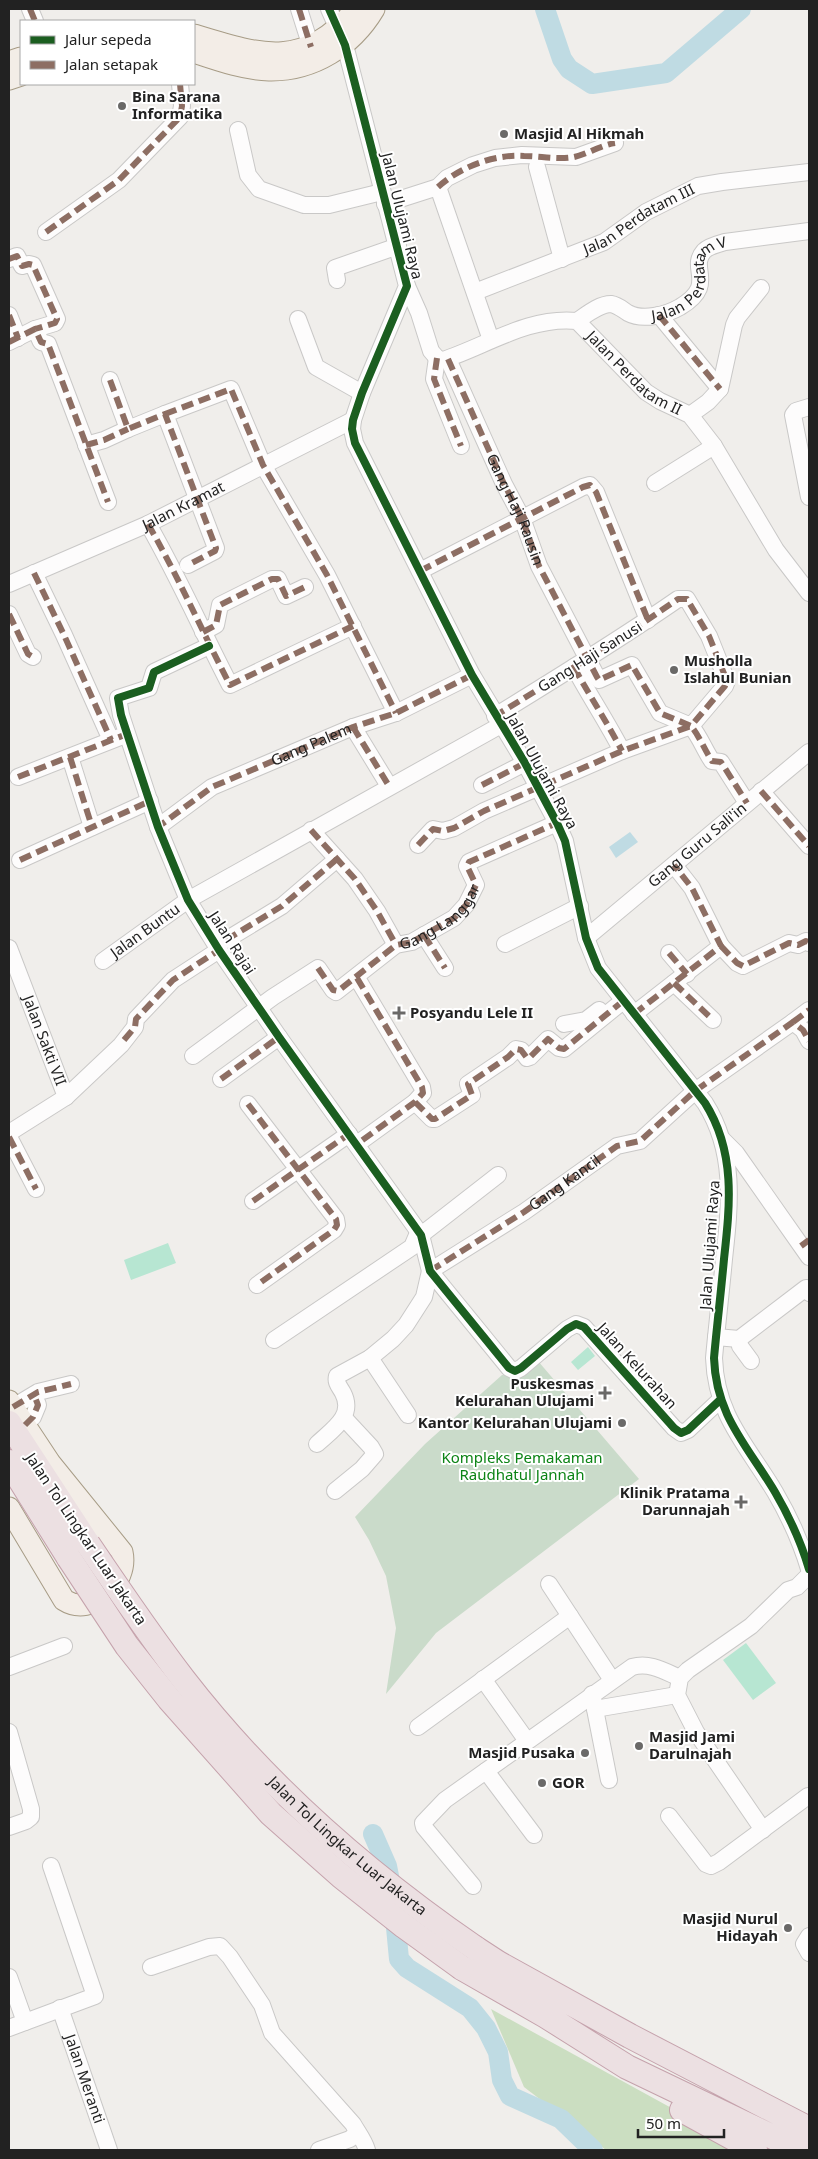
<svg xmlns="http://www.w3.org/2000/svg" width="818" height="2159" font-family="'Noto Sans',sans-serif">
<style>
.forest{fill:#cbdec1}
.cemetery{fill:#cadbca}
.pitch{fill:#b7e6d2}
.water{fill:#bfdbe3}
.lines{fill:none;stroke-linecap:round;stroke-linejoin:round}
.river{stroke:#bfdbe3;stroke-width:20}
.minor-casing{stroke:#c9c8c7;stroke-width:18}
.major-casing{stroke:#a79c86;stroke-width:23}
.highway-casing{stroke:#c5a2ac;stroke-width:26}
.minor{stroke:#fdfcfc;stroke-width:16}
.major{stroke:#f3ede7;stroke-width:21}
.highway{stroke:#ece0e2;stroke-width:24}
.highway-bridge-casing{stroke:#c5a2ac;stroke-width:26;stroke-linecap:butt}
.highway-bridge{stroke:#ece0e2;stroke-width:24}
.quiet{stroke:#8d6e63;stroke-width:6;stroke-dasharray:12 6;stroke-linecap:butt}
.cycleway-casing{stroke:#fff;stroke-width:11}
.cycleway{stroke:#1b5e20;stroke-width:8}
.poi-dot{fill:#6a6968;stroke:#fff;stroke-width:2}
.labels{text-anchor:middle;stroke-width:4;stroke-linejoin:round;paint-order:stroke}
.poi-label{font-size:15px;font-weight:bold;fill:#222;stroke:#fff;text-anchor:start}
.street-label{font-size:15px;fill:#222;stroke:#fff}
.park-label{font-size:15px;fill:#0c8416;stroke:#fff}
</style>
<rect width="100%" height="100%" fill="#f0eeeb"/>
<path class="forest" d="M491 2009 748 2150H606L524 2087Z"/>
<path class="cemetery" d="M538 1361 639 1479 436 1633 386 1694 396 1628 386 1576 369 1540 355 1517 425 1444 502 1375 516 1376Z"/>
<path class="pitch" d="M168 1243 176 1263 131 1280 124 1260Z
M588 1347 595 1356 578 1370 571 1362Z
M746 1643 776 1683 753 1700 723 1660Z"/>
<path class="water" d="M630 832 638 842 616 858 609 847Z"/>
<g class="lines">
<path class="river" d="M545 9 562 59 569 69 592 84 666 73 741 9
M373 1834 387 1866 393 1896 399 1959 407 1968 470 2008 486 2028 498 2052 502 2080 510 2096 561 2119 593 2150"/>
<g class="minor-casing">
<g id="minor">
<path d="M30 9 35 21"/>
<path d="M299 9 311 47"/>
<path d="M329 9 345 45 407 286 362 393 353 420 352 429 355 443 472 675 525 763 557 823 565 841 586 938 598 968 705 1103C736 1152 730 1205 724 1259 721 1292 717 1325 714 1358 716 1416 747 1445 775 1492 789 1516 801 1542 809 1569"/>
<path d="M238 130 248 175 259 189 304 205H329L382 192"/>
<path d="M537 167 562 259"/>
<path d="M438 187 491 340"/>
<path d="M385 204 438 187 447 178 473 165 495 158 522 155 576 157 615 143"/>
<path d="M46 232 119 180 180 117 182 106 180 84"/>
<path d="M9 259 17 256 22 266 29 264 33 265 57 319 55 323 35 329"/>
<path d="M337 280 335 268 398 246"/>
<path id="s1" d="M407 286 419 313 431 351 437 358 443 360C486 346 529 316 577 321L646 392 660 401 690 415 714 446 776 550 809 593"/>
<path id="s2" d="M475 292 604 242 646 212 698 186 722 182 809 172"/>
<path d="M9 315 18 338"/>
<path d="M659 315 720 389"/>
<path d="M298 319 316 367 362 393"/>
<path id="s3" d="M577 321C586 315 599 304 611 304 618 305 623 310 628 313 643 321 666 315 680 307 718 284 688 269 704 251 709 246 718 244 725 242L809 231"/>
<path d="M9 342 35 329 41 342 48 344 108 502"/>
<path d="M437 358 434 379 461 446"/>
<path d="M448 359 504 484 522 518 539 566 597 677 599 680 632 665 660 713 691 726 725 686 727 681 709 636 687 599H678C619 640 557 678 495 716"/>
<path d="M110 380 128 429 165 414 216 548 215 551 188 565"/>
<path d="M809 407 796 411 793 415 809 497"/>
<path d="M165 414 231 389 263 465 327 575 396 713"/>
<path d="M690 415 708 402 720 389 734 325 737 318 761 288"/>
<path d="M86 445 104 440 128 429"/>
<path d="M655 483 714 446"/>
<path d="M148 524C178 576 202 631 230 685L353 626"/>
<path d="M420 571 583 487 590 485 596 492 648 620"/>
<path d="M34 573 64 635 111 740"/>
<path id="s4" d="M9 584 148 524 353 420"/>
<path d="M9 614 28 654 33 657"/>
<path d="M203 632 216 625 220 605 272 579H278L286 596 305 587"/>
<path d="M209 646 154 672 149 688 118 698 121 715 158 827 188 900 219 950 279 1037 421 1235 430 1271 509 1368 515 1371 521 1368 567 1329 576 1324 584 1327 674 1428 681 1433 688 1430 720 1400"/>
<path d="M574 667C589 695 607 722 622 751"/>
<path d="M353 727 389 786"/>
<path d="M70 757 92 827"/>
<path d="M18 777 120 737"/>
<path d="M482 785 525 763"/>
<path d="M761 791 809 846"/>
<path id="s5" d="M158 827 212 787 353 727 396 713 472 675"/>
<path d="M311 830 355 879 377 911 396 945"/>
<path d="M418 845 433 829 443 831 454 828 484 811 622 751 691 726C700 737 704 749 712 761L721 762 747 803"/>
<path d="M20 860 150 801"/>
<path d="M424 935 445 968"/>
<path id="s6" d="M586 938 809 752"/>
<path d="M226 940 282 906 337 859"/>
<path d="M505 944 580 906"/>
<path d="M721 946 737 963 743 966 789 943 798 945 806 941 809 943"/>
<path id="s7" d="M9 948 66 1097"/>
<path d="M669 953 687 974"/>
<path id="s8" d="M103 961 188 900 501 725"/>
<path d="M357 978 422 1087 423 1093 415 1102 357 1144"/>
<path d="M674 983 713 1020"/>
<path d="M634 1014 721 946 692 888 674 865"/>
<path d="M793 1022 809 1010"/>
<path d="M564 1024 586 1020 599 1010"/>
<path d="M193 1056 273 997 318 968 333 990 336 992 396 945 412 942 454 918 466 905 476 885 467 866 469 862 557 823"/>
<path d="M221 1079 279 1037"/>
<path d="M415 1102 432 1119H435L472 1095 468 1084 508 1057 516 1049 521 1050 527 1058 530 1057 548 1039 559 1048 564 1049 623 1001"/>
<path d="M248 1104 336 1219 337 1225 334 1230 257 1285"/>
<path d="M9 1133 66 1097 121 1045 135 1027 136 1019 173 980 219 950"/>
<path d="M9 1137 36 1189"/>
<path d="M723 1140 736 1153 809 1257"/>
<path d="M253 1201 349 1134"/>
<path d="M421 1235 498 1175"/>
<path id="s9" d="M430 1271 524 1212 617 1146 640 1141 695 1091 793 1022 803 1030 809 1041"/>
<path d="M716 1337 739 1339 806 1288 809 1293"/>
<path d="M739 1339 740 1346 751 1361"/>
<path d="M274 1340 412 1247 418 1233"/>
<path d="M370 1358 408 1415"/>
<path d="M13 1407 38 1392 71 1384"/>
<path d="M25 1425 33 1417 38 1405 34 1395"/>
<path d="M317 1444C332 1430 355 1416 343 1393 340 1387 335 1383 337 1376L370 1358 393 1339 406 1325 424 1297 430 1271"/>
<path d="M335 1491 362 1469 375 1454 371 1447 344 1418"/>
<path d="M549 1584 612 1680"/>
<path d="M9 1667 64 1646"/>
<path d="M483 1679 527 1741"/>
<path d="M592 1694 609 1780"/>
<path d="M595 1709 677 1695"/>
<path d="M418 1727 570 1616"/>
<path d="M9 1732 31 1809V1817L26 1821 9 1827"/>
<path d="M486 1771 534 1835"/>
<path d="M669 1816 706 1864 711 1866 719 1862 808 1796"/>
<path d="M763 1830 696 1732 677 1695 680 1678 688 1670 751 1626 788 1590 797 1587 809 1575"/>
<path d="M473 1886 424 1827 423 1823 445 1800 632 1667C650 1662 664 1671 680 1678"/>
<path d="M809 1936 804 1944 809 1953"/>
<path d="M151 1967 209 1947 220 1946 230 1957 262 2005 272 2033 353 2124C358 2133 364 2140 367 2150"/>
<path d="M9 1977 25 2022"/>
<path id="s10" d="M60 2008 109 2150"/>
<path d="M9 2028 95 1996 51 1866"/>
<path d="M319 2150 350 2139 357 2133"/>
</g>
</g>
<g class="major-casing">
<path id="major" d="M194 35C262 56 304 70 356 9
M194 52C218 60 243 69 269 70 313 71 352 46 374 9
M9 62 21 58
M9 79 21 75
M9 1401 50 1463 122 1552C129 1583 92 1618 64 1600L9 1508"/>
</g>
<g class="highway-casing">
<path id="highway" d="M9 1423 88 1544
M9 1462 69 1558
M475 1948 498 1963 630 2036 809 2129
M462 1968 546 2016 627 2067 800 2150
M682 2110 755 2150"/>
</g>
<use href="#minor" class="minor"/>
<use href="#major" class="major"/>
<use href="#highway" class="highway"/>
<g class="highway-bridge-casing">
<g id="highway-bridge">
<path id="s11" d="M88 1544C119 1590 150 1636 184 1680 266 1786 366 1873 475 1948"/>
<path d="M69 1558 127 1646 169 1699 271 1814 341 1876 404 1926 462 1968"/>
</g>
</g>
<use href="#highway-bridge" class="highway-bridge"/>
<g class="quiet">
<path d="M30 9 35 21"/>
<path d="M299 9 311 47"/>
<path d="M438 187C460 167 494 154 524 156 540 156 558 160 574 157 588 154 601 145 615 143"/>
<path d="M46 232 119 180 180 117 182 106 180 84"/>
<path d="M9 259 17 256 22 266 29 264 33 265 57 319 55 323 35 329"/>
<path d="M9 315 18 338"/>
<path d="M659 315 720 389"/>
<path d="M9 342 35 329 41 342 48 344 108 502"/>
<path d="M437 358 434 379 461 446"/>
<path id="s12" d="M448 359 504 484 522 518 539 566 597 677 599 680 632 665 660 713 691 726 725 686 727 681 709 636 687 599H678C619 640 557 678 495 716"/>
<path d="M110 380 128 429 165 414 216 548 215 551 188 565"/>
<path d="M165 414 231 389 263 465 327 575 396 713"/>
<path d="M86 445 104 440 128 429"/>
<path d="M148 524C178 576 202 631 230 685L353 626"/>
<path d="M420 571 583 487 590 485 596 492 648 620"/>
<path d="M34 573 64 635 111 740"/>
<path d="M9 614 28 654 33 657"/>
<path d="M203 632 216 625 220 605 272 579H278L286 596 305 587"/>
<path d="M574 667C589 695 607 722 622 751"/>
<path d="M353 727 389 786"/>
<path d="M70 757 92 827"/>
<path d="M18 777 127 734"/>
<path d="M482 785 525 763"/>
<path d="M761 791 809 846"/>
<path d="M157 824 158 827 212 787 353 727 396 713 472 675"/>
<path d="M311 830 355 879 377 911 396 945"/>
<path d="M418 845 433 829 443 831 454 828 484 811 622 751 691 726C700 737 704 749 712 761L721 762 747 803"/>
<path d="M20 860 150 801"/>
<path d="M424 935 445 968"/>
<path d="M226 940 282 906 337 859"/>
<path d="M721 946 737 963 743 966 789 943 798 945 806 941 809 943"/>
<path d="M669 953 687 974"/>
<path id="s13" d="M318 968 333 990 338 991 396 945 412 942 454 918 466 905 476 885 467 866 469 862 557 823"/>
<path d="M357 978 422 1087 423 1093 415 1102 357 1144"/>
<path d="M674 983 713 1020"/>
<path d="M634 1014 721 946 692 888 674 865"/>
<path d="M793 1022 809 1010"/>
<path d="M124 1040 135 1027 136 1019 173 980 219 950"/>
<path d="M221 1079 279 1037"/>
<path d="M415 1102 432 1119H435L472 1095 468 1084 508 1057 516 1049 521 1050 527 1058 530 1057 548 1039 559 1048 564 1049 623 1001"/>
<path d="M248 1104 336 1219 337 1225 334 1230 257 1285"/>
<path d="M9 1137 36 1189"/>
<path d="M253 1201 349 1134"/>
<path d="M801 1246 809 1240"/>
<path d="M430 1271 524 1212 617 1146 640 1141 695 1091 793 1022 803 1030 809 1041"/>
<path d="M13 1407 38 1392 71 1384"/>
<path d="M25 1425 33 1417 38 1405 34 1395"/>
</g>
<g class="cycleway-casing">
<path id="cycleway" d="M329 9 345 45 407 286 362 393 353 420 352 429 355 443 472 675 525 763 557 823 565 841 586 938 598 968 705 1103C736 1152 730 1205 724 1259 721 1292 717 1325 714 1358 716 1416 747 1445 775 1492 789 1516 801 1542 809 1569
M209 646 154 672 149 688 118 698 121 715 158 827 188 900 219 950 279 1037 421 1235 430 1271 509 1368 515 1371 521 1368 567 1329 576 1324 584 1327 674 1428 681 1433 688 1430 720 1400"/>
</g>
<use href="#cycleway" class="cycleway"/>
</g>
<g class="poi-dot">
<circle cx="122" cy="106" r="5"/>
<circle cx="504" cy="134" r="5"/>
<circle cx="674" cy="670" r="5"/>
<path d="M396.5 1005.5h5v5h5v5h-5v5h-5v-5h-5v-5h5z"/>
<path d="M602.5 1385.5h5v5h5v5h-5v5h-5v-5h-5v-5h5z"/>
<circle cx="622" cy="1423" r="5"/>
<path d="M738.5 1494.5h5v5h5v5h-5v5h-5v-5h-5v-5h5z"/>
<circle cx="639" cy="1746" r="5"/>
<circle cx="585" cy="1753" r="5"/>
<circle cx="542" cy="1783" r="5"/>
<circle cx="788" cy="1928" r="5"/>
</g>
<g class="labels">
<g class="poi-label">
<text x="132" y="102">Bina Sarana<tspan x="132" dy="17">Informatika</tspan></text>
<text x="514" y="139">Masjid Al Hikmah</text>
<text x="684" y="666">Musholla<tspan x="684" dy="17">Islahul Bunian</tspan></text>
<text x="410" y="1018">Posyandu Lele II</text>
<text x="594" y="1389" text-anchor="end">Puskesmas<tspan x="594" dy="17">Kelurahan Ulujami</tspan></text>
<text x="612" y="1428" text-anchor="end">Kantor Kelurahan Ulujami</text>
<text x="730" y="1498" text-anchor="end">Klinik Pratama<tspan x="730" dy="17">Darunnajah</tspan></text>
<text x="649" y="1742">Masjid Jami<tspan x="649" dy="17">Darulnajah</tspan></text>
<text x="575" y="1758" text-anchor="end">Masjid Pusaka</text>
<text x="552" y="1788">GOR</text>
<text x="778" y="1924" text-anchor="end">Masjid Nurul<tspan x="778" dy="17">Hidayah</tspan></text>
</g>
<g class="street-label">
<text transform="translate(402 216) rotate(76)" y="5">Jalan Ulujami Raya</text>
<text dy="5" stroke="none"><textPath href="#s2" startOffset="180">Jalan Perdatam III</textPath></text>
<text dy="5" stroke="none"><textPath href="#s3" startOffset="142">Jalan Perdatam V</textPath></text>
<text dy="5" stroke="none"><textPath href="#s1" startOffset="304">Jalan Perdatam II</textPath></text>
<text dy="5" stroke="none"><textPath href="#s4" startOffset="191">Jalan Kramat</textPath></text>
<text dy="5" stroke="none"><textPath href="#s12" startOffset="165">Gang Haji Rausin</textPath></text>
<text transform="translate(590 657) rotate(-32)" y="5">Gang Haji Sanusi</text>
<text dy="5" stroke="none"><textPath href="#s5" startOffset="175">Gang Palem</textPath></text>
<text transform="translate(542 771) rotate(61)" y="5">Jalan Ulujami Raya</text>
<text dy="5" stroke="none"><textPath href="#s6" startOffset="145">Gang Guru Sali'in</textPath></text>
<text dy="5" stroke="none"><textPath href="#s13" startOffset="160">Gang Langgar</textPath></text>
<text dy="5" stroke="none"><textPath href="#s8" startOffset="52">Jalan Buntu</textPath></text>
<text transform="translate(232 943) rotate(57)" y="5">Jalan Rajai</text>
<text dy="5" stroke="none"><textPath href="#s7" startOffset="99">Jalan Sakti VII</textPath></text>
<text dy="5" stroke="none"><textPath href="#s9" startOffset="161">Gang Kancil</textPath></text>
<text transform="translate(710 1245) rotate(-86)" y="5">Jalan Ulujami Raya</text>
<text transform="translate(637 1366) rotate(48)" y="5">Jalan Kelurahan</text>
<text transform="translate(86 1539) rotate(56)" y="5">Jalan Tol Lingkar Luar Jakarta</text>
<text dy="5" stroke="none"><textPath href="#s11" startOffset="400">Jalan Tol Lingkar Luar Jakarta</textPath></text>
<text dy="5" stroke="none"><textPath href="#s10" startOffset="75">Jalan Meranti</textPath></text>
</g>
<g class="park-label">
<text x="522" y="1463">Kompleks Pemakaman<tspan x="522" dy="17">Raudhatul Jannah</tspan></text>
</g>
</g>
<rect width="818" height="2159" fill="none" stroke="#222222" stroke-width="20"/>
<rect x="20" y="20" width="175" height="65" fill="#ffffff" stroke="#a7a7a7"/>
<rect x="30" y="36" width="25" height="8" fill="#1b5e20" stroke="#a7a7a7"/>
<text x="65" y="45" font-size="15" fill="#222222">Jalur sepeda</text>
<rect x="30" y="61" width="25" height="8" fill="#8d6e63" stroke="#a7a7a7"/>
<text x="65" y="70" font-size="15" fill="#222222">Jalan setapak</text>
<path d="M638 2129v8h86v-8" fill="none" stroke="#222222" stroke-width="2.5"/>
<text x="646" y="2129" font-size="15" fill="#222222" stroke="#ffffff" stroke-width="4" paint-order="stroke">50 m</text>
</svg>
